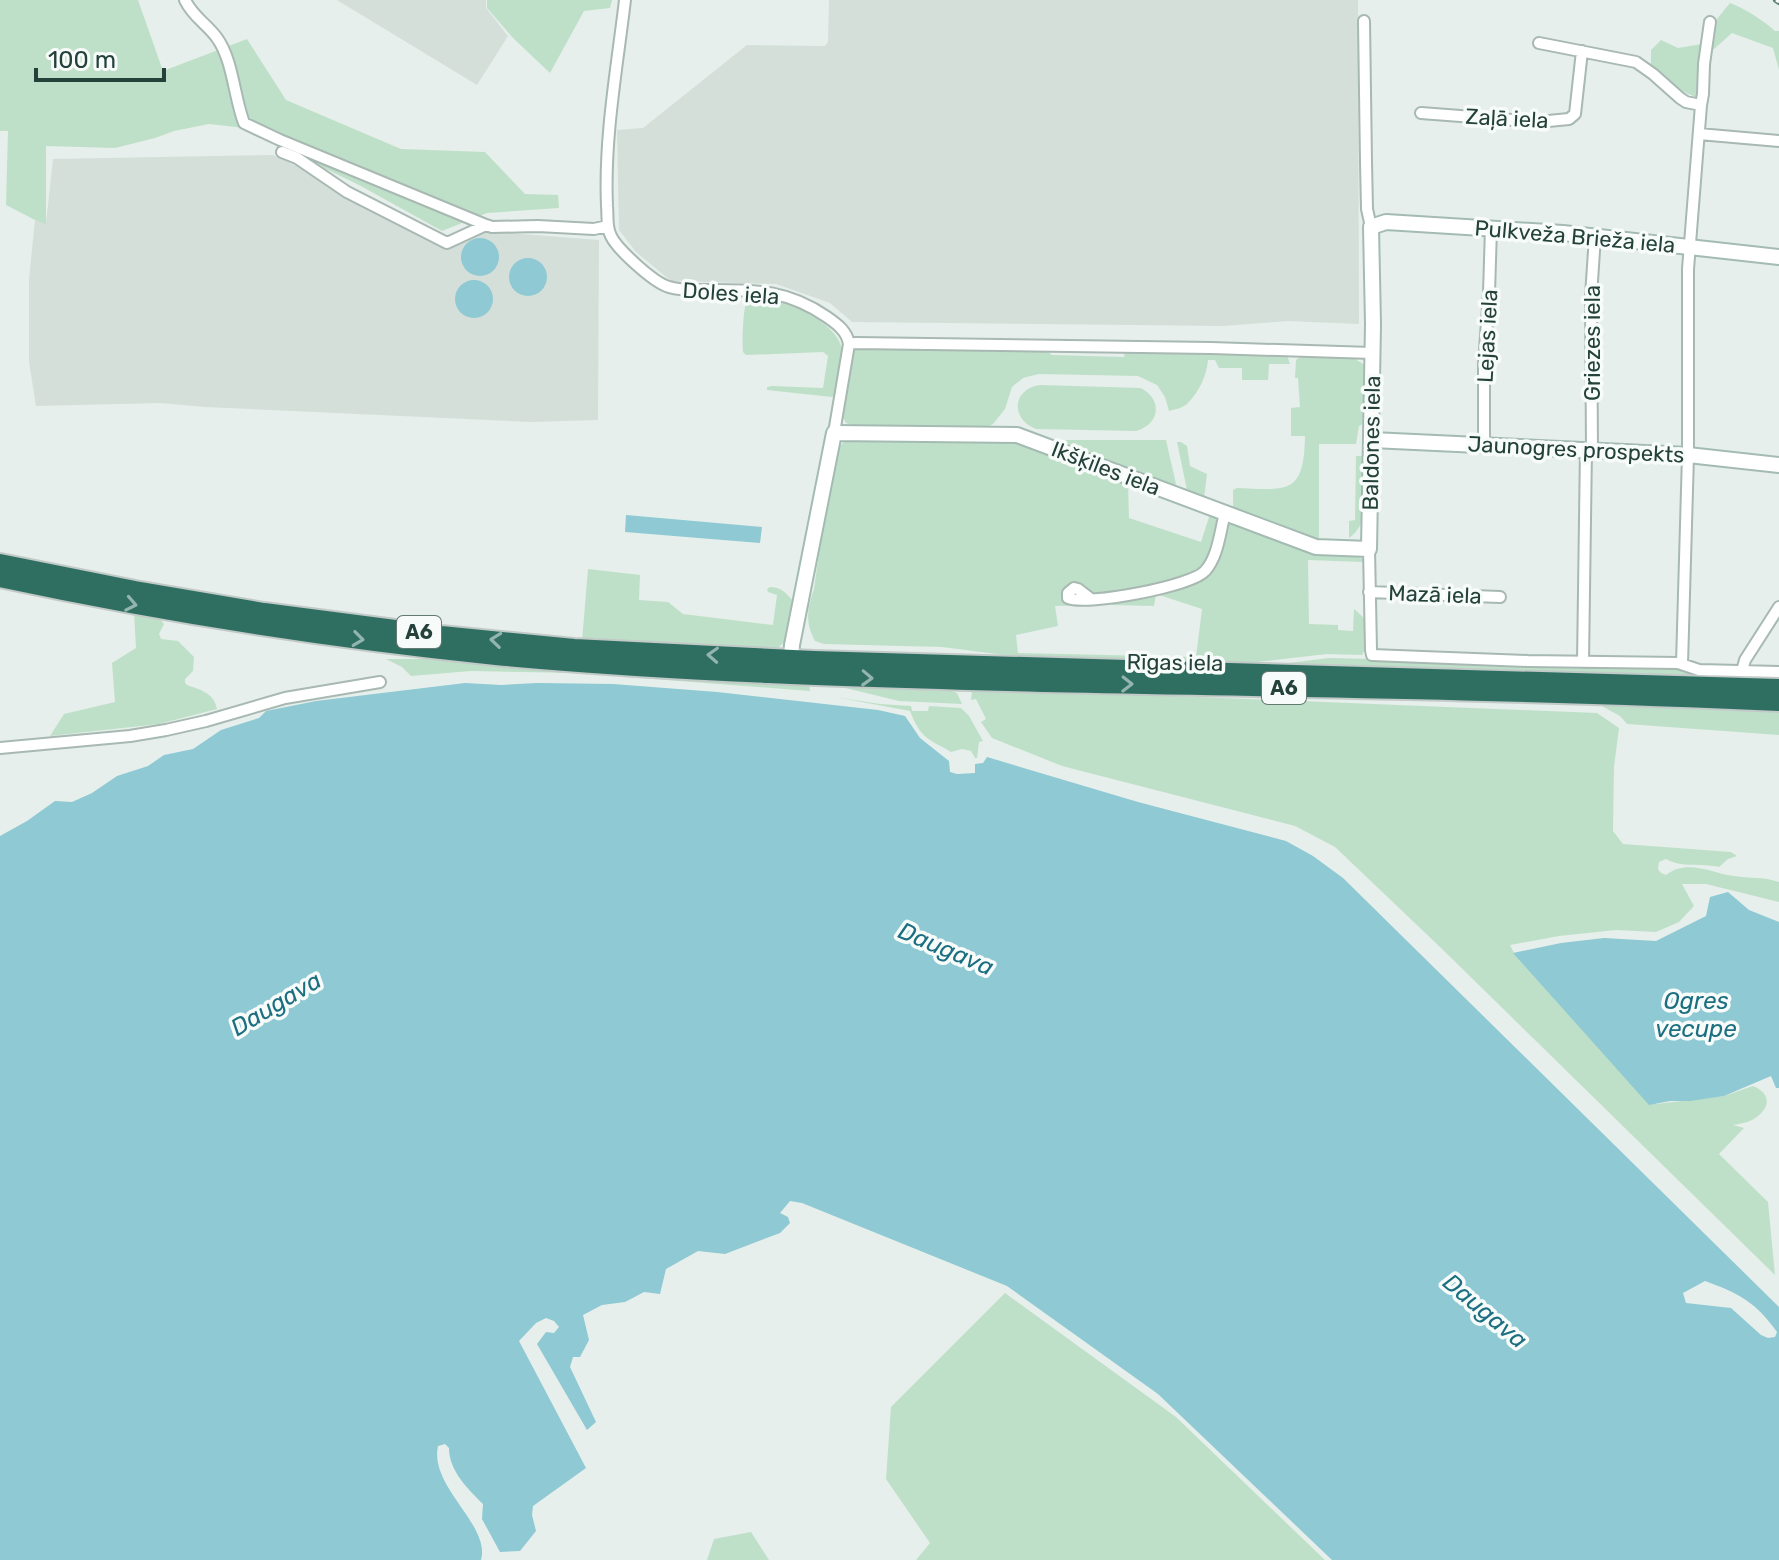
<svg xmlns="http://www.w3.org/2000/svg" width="1779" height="1560" font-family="Rubik,sans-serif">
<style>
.built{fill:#d4dfda}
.green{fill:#bfe0c8}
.water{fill:#8ec9d4;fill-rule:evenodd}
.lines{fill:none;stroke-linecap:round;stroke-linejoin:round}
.street-casing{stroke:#a8b8b2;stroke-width:14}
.secondary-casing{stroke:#a4bbb3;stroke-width:18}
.highway-casing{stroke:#c2cac8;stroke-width:22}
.street{stroke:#fff;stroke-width:10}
.secondary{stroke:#fff;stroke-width:14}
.highway{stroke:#2f6f62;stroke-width:18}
.rail-casing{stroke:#5f7d75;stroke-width:6}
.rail{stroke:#f7fbf9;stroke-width:3;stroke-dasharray:9;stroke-linecap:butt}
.oneway{stroke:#93b5ae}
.labels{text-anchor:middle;stroke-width:7;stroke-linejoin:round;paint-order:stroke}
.shield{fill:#f7fbf9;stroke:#637a73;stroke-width:2}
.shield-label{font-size:20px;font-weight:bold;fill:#24423a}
.street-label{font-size:22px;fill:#24423a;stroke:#f7fbf9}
.water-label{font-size:24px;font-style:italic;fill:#1c6f80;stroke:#f7fbf9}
</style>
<rect width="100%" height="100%" fill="#e6efeb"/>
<path class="built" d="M337 0H486V8L508 36 477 85Z
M829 0H1358L1359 324 1288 321 1223 326 852 322 830 303 776 284 671 281 636 252 619 230 617 130 643 128 747 45 825 46 828 42Z
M273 155 443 236 481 231 599 240 598 420 530 422 205 407 160 403 36 406 29 362V279L35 220 46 223 53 159Z"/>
<path class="green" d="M0 0H138L163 71 247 39 286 100 401 149 485 152 525 194 558 195 559 208 487 213 442 231 359 185 320 166 288 137 253 129 209 124 174 131 155 138 115 148 46 146V224L35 220 6 205 8 131H0Z
M487 0H612L610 8 584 11 550 73 513 38 487 8Z
M1730 3C1744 8 1763 20 1775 31H1779V70L1773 48 1732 33 1714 49 1702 50 1698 98 1684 92 1651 66V50L1661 40 1678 48 1714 42 1717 19Z
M754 297C767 297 779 298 791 304 808 311 840 330 842 350 844 364 838 381 835 395L832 397 767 390V387L772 386 823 388 828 356 823 352 746 355 743 352C742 343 743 307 747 301 749 299 751 298 754 297Z
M857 347 1044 349 1052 355 1124 357 1125 351H1194L1287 355 1290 364H1269L1268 380H1242V368H1219L1215 360H1208C1207 375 1199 392 1188 403 1183 408 1176 409 1169 411L1165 397 1157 385 1138 376 1039 374 1023 378 1012 387 1005 409 993 424 981 430 859 428 846 423 841 413 851 358 854 350Z
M1303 355 1350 356 1368 367 1367 422 1359 426 1356 444H1319V542L1233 509V490L1237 488C1288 490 1304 495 1305 436H1291V408L1300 407 1298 378H1295L1296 360Z
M1040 385 1141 388C1163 400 1160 424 1136 431L1036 429C1010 419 1012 389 1040 385Z
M854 437 1011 439 1128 482 1129 518 1201 542 1210 514 1219 518 1220 523 1205 568 1185 580 1099 596 1079 585H1070L1064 590 1063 597 1065 602H1098V605L1055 606 1058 626 1016 635 1018 653 1196 657 1202 609 1156 594 1154 606 1112 605V603L1201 580 1225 524 1229 521C1258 531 1290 547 1319 554 1335 558 1349 551 1363 559V562L1308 560 1309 624 1338 625V630L1353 631 1354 609 1364 618 1365 650 1362 655 1327 654 1248 663 1196 662 1019 657 942 647 824 644 815 641C805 622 807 610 814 589L833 453 845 441Z
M1041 440H1166L1176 484 1171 487 1133 468 1099 460Z
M1177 442H1181L1187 446 1190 466 1207 474 1204 498 1189 493 1187 490Z
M1356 456H1365C1365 481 1373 522 1349 538V521L1355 520Z
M588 569 640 575 639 600 668 602 683 614 773 625 777 595 768 592 767 589 770 587C781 587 786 593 793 601L787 639 778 648 763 652 582 641Z
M134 612C145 614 158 613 164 624L159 634 161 639 178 641 194 657 193 671 185 679V683L187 685C201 690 214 693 217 709L159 724 50 736 64 714 115 702 112 663 136 648Z
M1329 658 1675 666 1779 675V683L1248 668Z
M386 659H426L809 683 810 691 575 673 471 671 411 676 402 667Z
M829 684 861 688 951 691 957 693 962 704 899 701Z
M977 688 1597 713 1619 728 1614 767 1613 831 1623 844 1731 852 1737 856 1728 859 1719 867C1702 863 1681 868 1666 859L1659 862 1658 869 1661 873 1666 875C1669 873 1673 870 1677 869 1696 863 1716 874 1734 876 1751 879 1762 876 1779 882V902L1706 884H1682L1694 906 1679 922 1656 932 1616 930 1559 936 1510 945 1514 953 1656 1104 1724 1096 1753 1086C1773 1094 1770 1110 1752 1120 1746 1123 1739 1124 1733 1125L1744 1128 1719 1154 1768 1202 1775 1275 1439 946 1335 847 1295 826 1062 766 992 738 981 722 986 719 976 699 971 700 972 691Z
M835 697 880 704 911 706 912 711H928L929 706 961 708 969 716 983 741 979 742 977 758H975L971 751 962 749 951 752C927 738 921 739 910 711Z
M1598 704 1779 710V735L1627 724 1620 716Z
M1005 1293 1176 1417 1325 1560H916L930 1543 886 1479 891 1407Z
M751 1532 769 1560H707L714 1539Z"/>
<path class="water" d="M461 257a19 19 0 1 1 38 0a19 19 0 1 1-38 0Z
M509 277a19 19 0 1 1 38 0a19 19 0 1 1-38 0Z
M455 299a19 19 0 1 1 38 0a19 19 0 1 1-38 0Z
M626 515 762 527 760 543 625 532Z
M465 683 501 685 537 683 613 684 717 692 878 710 905 716 920 738 949 761 950 772 957 774 975 773V764L983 763 987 757 1138 802 1286 841 1313 856 1343 878 1779 1307V1560H1332L1158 1394 1007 1286 802 1203 790 1201 780 1213 788 1217 790 1223 780 1233 725 1254 698 1251 666 1269 660 1294 644 1292 625 1302 602 1305 583 1315 589 1340 580 1357H573L570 1367 596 1422 587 1430 537 1344 546 1332 554 1333 559 1327 554 1321 546 1318 536 1323 519 1341 586 1468 533 1506 532 1515 536 1531 520 1551 500 1552 482 1519 483 1504C468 1489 449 1471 449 1448L445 1444 438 1446C429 1487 491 1525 481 1560H0V836L27 821 55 801 72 802 92 793 117 776 148 766 164 755 193 749 221 730 259 718 266 711 316 701ZM1705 1281C1738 1293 1756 1302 1777 1332L1775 1337 1768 1338 1761 1335 1731 1308 1686 1303 1683 1293Z
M1728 892 1749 910 1779 922V1088H1776L1771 1076 1724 1096 1690 1101H1670L1649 1105 1513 953 1561 943 1604 938 1656 941 1706 916 1710 897Z"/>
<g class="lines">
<g class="street-casing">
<path id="street" d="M185 0C193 17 207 24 217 38 233 60 234 97 244 123L280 140 486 225
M625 0C617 68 604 137 607 206 608 215 606 227 611 236 617 249 654 283 669 287 682 291 698 290 711 290 757 290 788 290 827 317 837 324 847 331 849 344L834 433
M1364 21 1366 162 1367 209 1371 227
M1539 43 1636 62 1653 74 1680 98 1686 102 1701 105
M1421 113 1538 122 1569 119 1575 114 1582 51
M1699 134 1779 141
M282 152 297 158 347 192 447 243 486 225 492 227 538 226 594 229 608 226
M849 344 856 343 1211 348 1372 353
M1484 444V364L1489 293 1491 228
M1592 450 1591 296 1595 236
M1369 549 1371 650 1372 655 1528 661 1678 663 1699 670 1779 672
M1369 592 1500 597
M1091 599 1078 589 1074 588 1068 593V598C1087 606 1192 586 1205 571 1218 557 1220 532 1225 513
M1583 662 1586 449
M1682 664 1688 455V269L1701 105 1703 94 1704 64 1710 22
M1742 671 1745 660 1779 607
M0 748 130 736 166 730 206 721 285 698 380 682"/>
</g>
<g class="secondary-casing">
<path id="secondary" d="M1372 440 1688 455 1779 465
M790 669 792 645 834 433 1017 435 1316 547 1369 549 1373 324 1371 227 1386 222 1563 233 1779 257"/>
</g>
<g class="highway-casing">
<path id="highway" d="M0 563 135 590 264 612 441 635 574 648 814 660 1779 688
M0 578C164 613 330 639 496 656 678 673 861 678 1043 683 1288 688 1534 691 1779 702"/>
</g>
<use href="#street" class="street"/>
<use href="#secondary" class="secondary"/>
<use href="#highway" class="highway"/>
<g class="rail-casing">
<path id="rail" d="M1776 0 1779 2"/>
</g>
<use href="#rail" class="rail"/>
</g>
<defs><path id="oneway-chevron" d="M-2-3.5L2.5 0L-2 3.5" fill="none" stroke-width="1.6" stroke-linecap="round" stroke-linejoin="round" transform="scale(2)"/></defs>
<g class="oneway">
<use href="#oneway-chevron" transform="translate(131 604) rotate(11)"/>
<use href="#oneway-chevron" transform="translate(358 639) rotate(7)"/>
<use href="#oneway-chevron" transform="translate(496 640) rotate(-174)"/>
<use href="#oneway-chevron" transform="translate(713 655) rotate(-177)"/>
<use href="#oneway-chevron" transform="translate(867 678) rotate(2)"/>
<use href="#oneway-chevron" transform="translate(1127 684) rotate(1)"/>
</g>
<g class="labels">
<g class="shield">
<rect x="397" y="616" width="44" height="32" rx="6"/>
<rect x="1262" y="672" width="44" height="32" rx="6"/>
</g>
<g class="shield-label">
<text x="419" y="639">A6</text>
<text x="1284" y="695">A6</text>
</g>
<g class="street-label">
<text transform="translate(1507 118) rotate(3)" y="8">Zaļā iela</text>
<text transform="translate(1575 236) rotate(5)" y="8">Pulkveža Brieža iela</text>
<text transform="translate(731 293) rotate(4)" y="8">Doles iela</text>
<text transform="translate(1487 336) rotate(-87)" y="8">Lejas iela</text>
<text transform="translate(1592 343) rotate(-90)" y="8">Griezes iela</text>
<text transform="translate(1371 443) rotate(-89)" y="8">Baldones iela</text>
<text transform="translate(1576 449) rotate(3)" y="8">Jaunogres prospekts</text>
<text transform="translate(1106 468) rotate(21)" y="8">Ikšķiles iela</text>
<text transform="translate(1435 594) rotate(2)" y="8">Mazā iela</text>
<text transform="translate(1175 662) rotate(1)" y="8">Rīgas iela</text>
</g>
<g class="water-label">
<text transform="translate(946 949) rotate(23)" y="8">Daugava</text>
<text x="1696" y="1009">Ogres<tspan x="1696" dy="28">vecupe</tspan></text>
<text transform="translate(276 1004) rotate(-31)" y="8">Daugava</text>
<text transform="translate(1485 1311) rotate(40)" y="8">Daugava</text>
</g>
</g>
<path d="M36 68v12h128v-12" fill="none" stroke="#24423a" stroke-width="4"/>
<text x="48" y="68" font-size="24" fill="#24423a" stroke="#f7fbf9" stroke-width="6" paint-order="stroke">100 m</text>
</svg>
